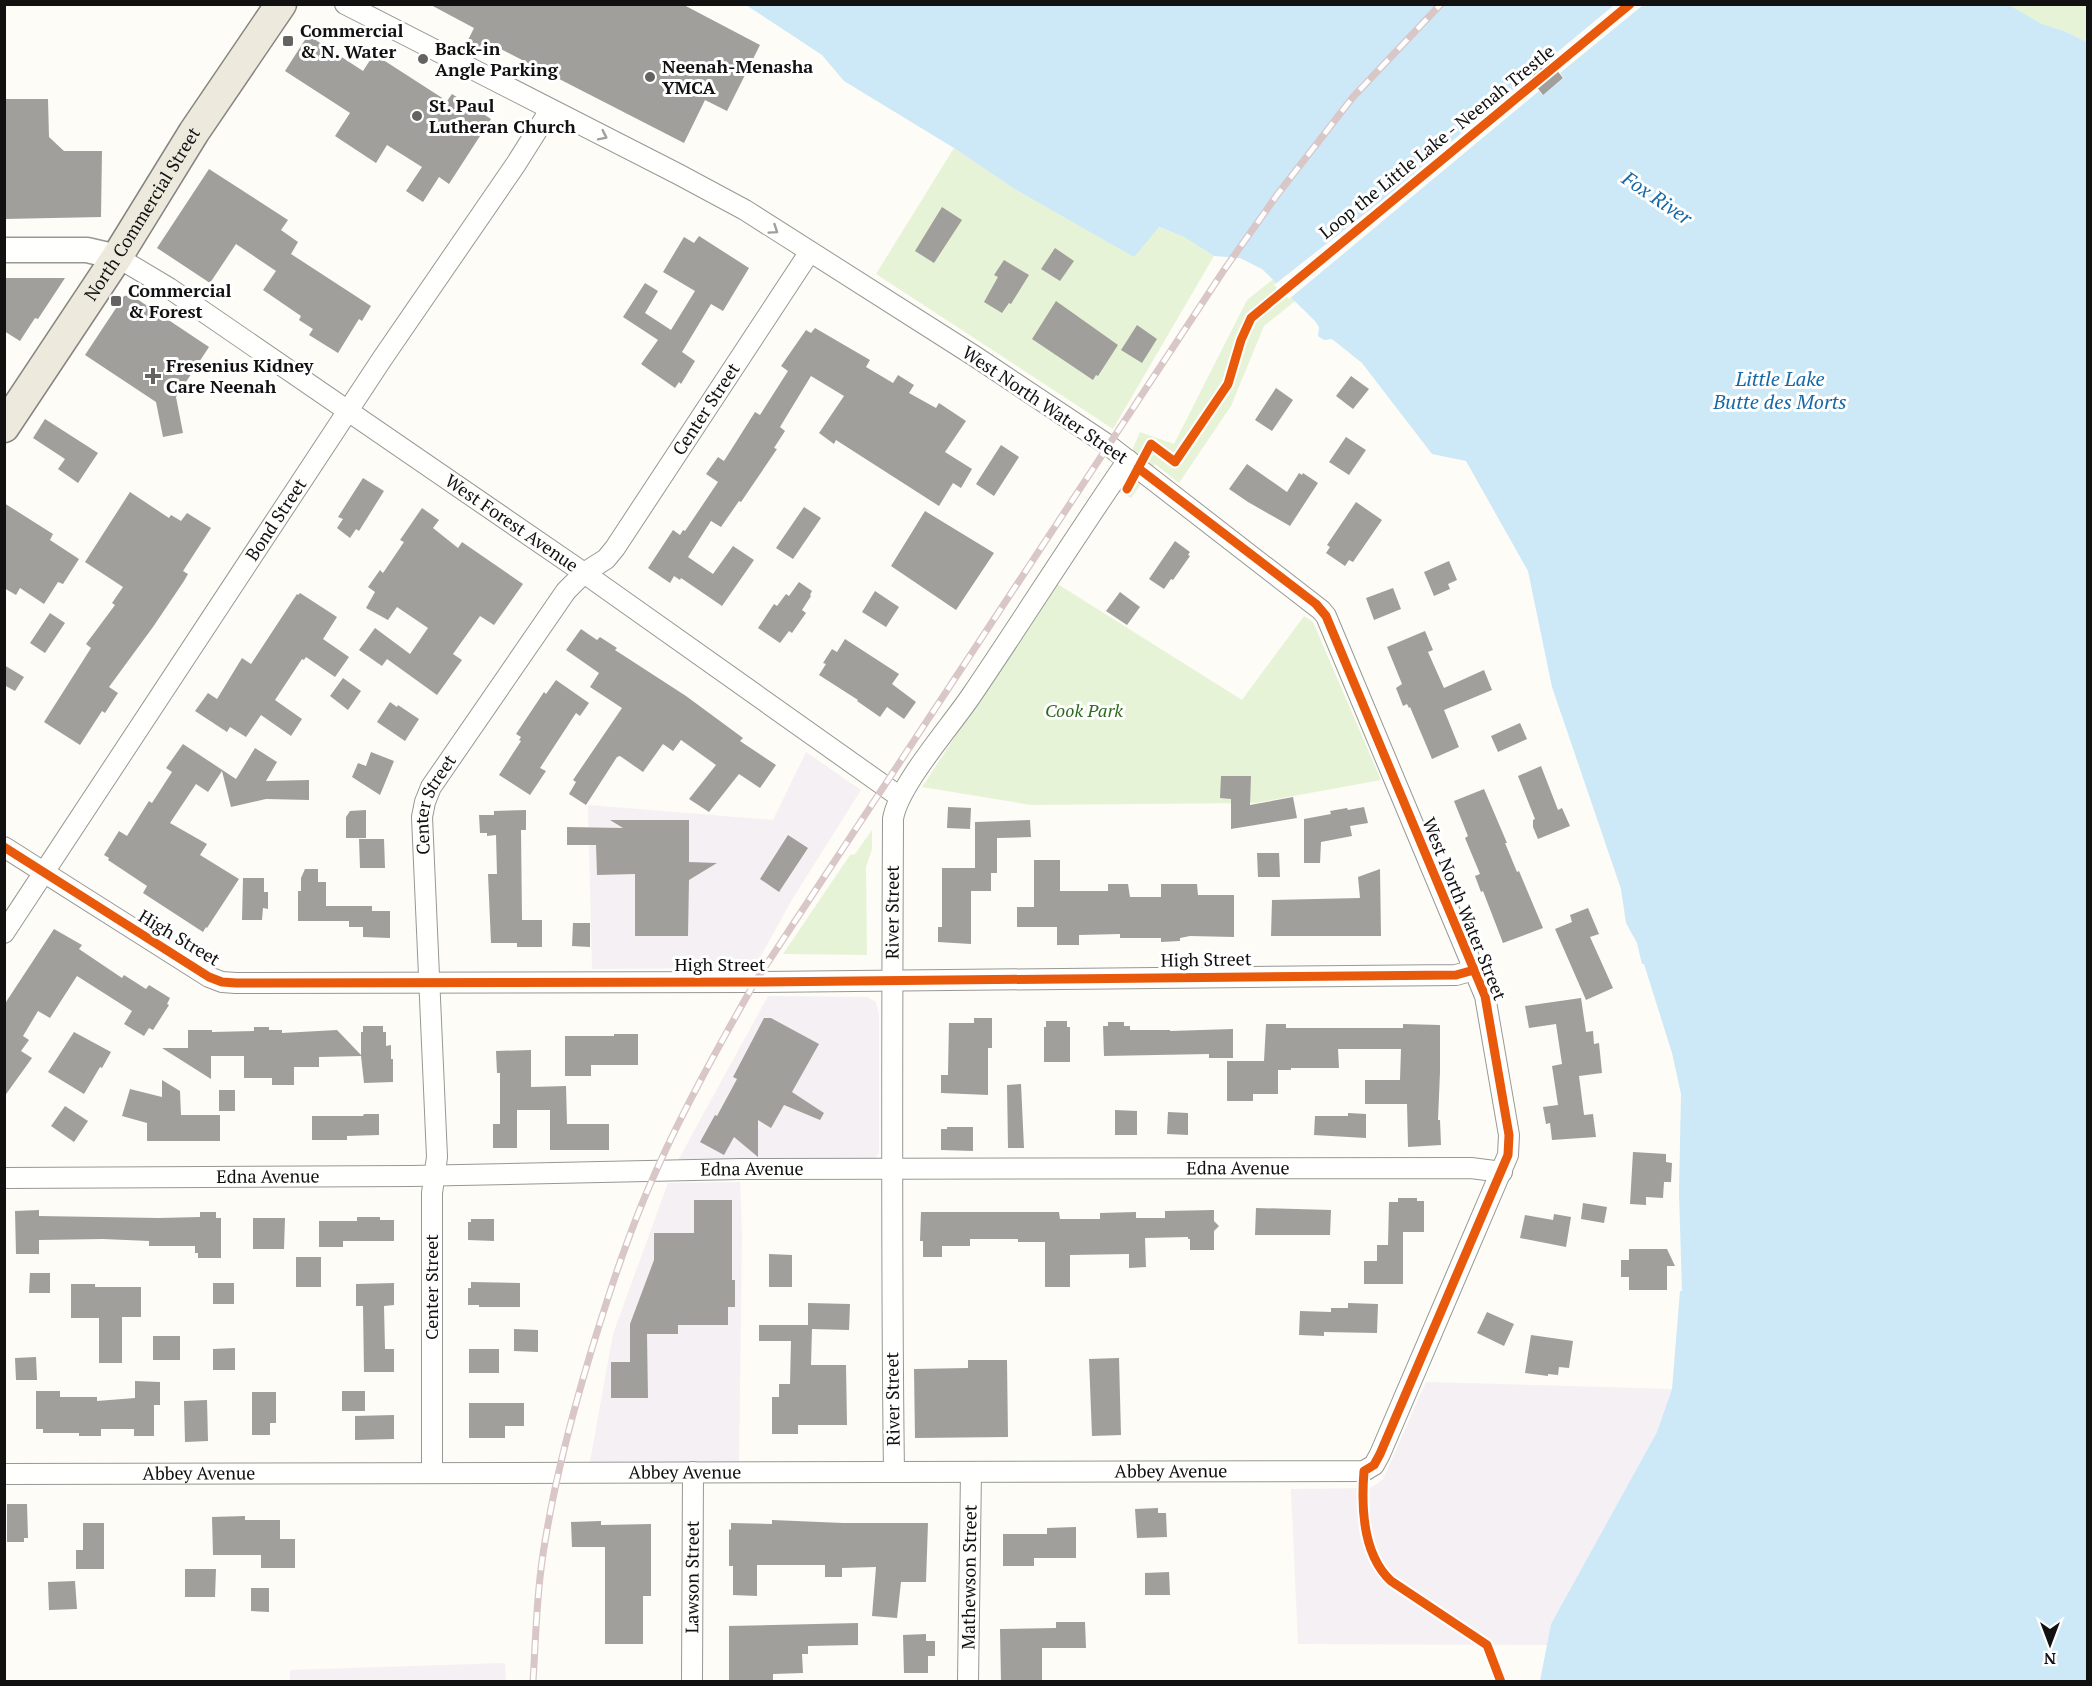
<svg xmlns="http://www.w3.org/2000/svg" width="2092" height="1686" font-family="'PT Serif',serif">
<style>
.industrial{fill:#f5f0f3}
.green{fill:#e7f3d7}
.water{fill:#cde8f7}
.pier{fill:#fdfcf7}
.building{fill:#a19f9c}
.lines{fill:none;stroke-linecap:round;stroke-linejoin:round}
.minor-casing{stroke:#979795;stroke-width:22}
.tertiary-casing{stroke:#979795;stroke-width:27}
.primary-casing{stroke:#858482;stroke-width:33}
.minor{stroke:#fffffe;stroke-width:20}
.tertiary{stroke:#fffffe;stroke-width:24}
.primary{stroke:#ede9dc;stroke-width:30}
.rail-casing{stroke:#d9c6c7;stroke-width:7}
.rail{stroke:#fff;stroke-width:4.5;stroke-dasharray:14;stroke-linecap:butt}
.cycleway-casing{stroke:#fff;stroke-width:13}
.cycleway{stroke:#e8590c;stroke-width:9}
.oneway{stroke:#a0a09f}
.poi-dot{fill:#646362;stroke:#fff;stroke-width:2}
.labels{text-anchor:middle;stroke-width:6;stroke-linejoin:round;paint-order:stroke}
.poi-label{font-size:18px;font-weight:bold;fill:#111;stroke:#fff;text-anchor:start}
.street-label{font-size:18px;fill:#111;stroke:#fff}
.park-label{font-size:18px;font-style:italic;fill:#2f6b1f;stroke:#fff}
.water-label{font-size:20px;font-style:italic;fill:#1768a6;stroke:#fff}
</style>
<rect width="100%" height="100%" fill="#fdfcf7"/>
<path class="industrial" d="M806 752 861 790 793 898 754 968 592 969 588 805 773 820Z
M768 996 867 997 876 1002 879 1015V1153L875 1159 676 1164Z
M740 1182 742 1233 739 1463 590 1462 613 1334 668 1183Z
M1426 1382 1672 1389 1657 1432 1551 1624 1547 1645 1298 1644 1291 1489 1370 1488 1378 1483 1383 1479Z
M505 1663 506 1681H290V1670Z"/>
<path class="green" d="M1618 5H1665L1264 326 1231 406 1179 483 1155 464 1131 498 1115 490 1140 432 1174 444 1247 300Z
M2007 5H2087V42L2064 31 2042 24Z
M954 148 1013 188 1134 256 1158 227 1184 237 1214 256 1113 429 876 274Z
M1056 583 1242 700 1304 616 1313 622 1381 780 1255 803 1031 805 922 787Z
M872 830V849L866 867 867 955 783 954 850 855 855 854Z"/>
<path class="water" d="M2007 4 2042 24 2064 31 2087 42V1681H1540L1551 1624 1657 1432 1672 1389 1680 1291H1682L1679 1193 1681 1094 1672 1053 1644 964H1642L1637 943 1626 923 1621 889 1552 687 1528 571 1466 461 1432 454 1362 363 1332 339 1324 340 1318 336 1319 327 1315 321 1262 269 1240 258 1214 256 1184 237 1159 227 1134 257 1013 188 954 148 844 81 822 55 746 5Z"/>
<path class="pier" d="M1614 5H1643L1560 73 1564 78 1542 95 1539 91 1289 299 1274 285 1381 201 1528 77 1524 71 1545 55 1549 59Z"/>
<path class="building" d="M429 4H682L760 45 727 111 705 100 684 143 493 45 489 54 467 42 474 28Z
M308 35 363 71 374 54 447 101 452 94 491 119 449 184 439 177 423 202 406 191 422 167 387 145 376 163 335 136 350 113 285 71Z
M1545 55 1563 78 1543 95 1524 71Z
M4 99H48L49 137 64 151H102L101 217 4 219Z
M209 169 288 220 281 230 298 242 291 254 371 306 362 321 359 319 338 353 309 335 313 329 299 320 301 316 263 290 276 271 236 244 210 283 157 248Z
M942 207 962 220 934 263 915 251Z
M699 236 749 268 723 311 711 304 682 352 695 361 681 384 679 382 675 388 641 364 658 340 623 317 645 283 658 291 645 313 671 330 695 291 663 272 684 237 694 243Z
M1055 248 1074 261 1060 281 1041 269Z
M1004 260 1029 275 1011 304 1009 303 1002 313 984 302 998 277 994 275Z
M4 278H65L38 319 35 318 20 341 4 331Z
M131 295 209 347 176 397 183 433 163 437 156 402 85 355 124 296Z
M1056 301 1118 345 1098 376 1096 375 1093 380 1032 339Z
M1137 325 1157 339 1142 363 1121 350Z
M815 328 870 360 866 367 893 383 898 375 914 385 909 393 936 408 939 403 966 421 945 452 972 469 961 488 953 483 939 506 836 440 834 444 819 433 844 396 811 376 780 427 785 431 774 448 777 449 741 502 739 501 721 527 711 521 688 557 713 574 733 546 754 560 722 606 681 578 680 580 674 576 670 583 648 568 673 530 680 535 683 530 685 531 718 482 706 474 718 457 724 461 755 412 760 415 788 371 781 366 806 330 811 333Z
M1351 376 1369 389 1353 409 1336 396Z
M1276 388 1293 400 1272 431 1255 420Z
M45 419 98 453 78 483 58 469 65 459 33 438Z
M1346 437 1366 450 1349 475 1329 462Z
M1001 445 1019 457 994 496 976 484Z
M1247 464 1287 492 1299 473 1302 475 1303 473 1318 483 1290 526 1248 502 1229 489Z
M363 478 384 491 359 531 356 529 350 538 337 528 343 519 338 517Z
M130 492 169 518 171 515 181 521 187 513 211 528 183 571 188 574 184 581 153 627 109 687 118 693 105 713 102 711 80 745 44 722 91 648 86 644 115 605 112 603 123 587 85 562Z
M1356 502 1382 520 1353 562 1349 560 1345 566 1326 553 1330 547 1327 545Z
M4 503 53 534 50 540 79 559 63 584 58 582 44 604 20 588 16 595 4 588Z
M804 507 821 518 793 559 776 548Z
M422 508 439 520 433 528 458 548 462 542 523 584 494 625 480 616 453 654 462 660 437 695 387 659 382 666 359 650 375 628 410 654 428 628 397 607 388 620 366 608 375 592 368 587 380 570 383 573 404 542 400 540Z
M925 511 994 553 956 610 891 566Z
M1175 541 1190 552 1188 555 1190 556 1173 580 1171 579 1164 589 1149 579Z
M1449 561 1457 580 1448 584 1450 589 1434 596 1424 572Z
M799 582 812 591 810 595 811 596 802 610 806 613 792 633 789 631 780 643 758 628 774 604 777 606 786 594 789 596Z
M1393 588 1401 609 1374 620 1366 598Z
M875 591 899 607 886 627 862 612Z
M1120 592 1140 607 1127 625 1106 611Z
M300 593 337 617 323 639 349 657 335 677 306 657 304 660 302 659 275 700 302 719 291 736 261 715 246 737 230 727 227 732 195 711 208 693 217 699 242 658 251 664 297 594 298 595Z
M50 613 65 623 45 653 30 643Z
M581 629 597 640 600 637 617 648 615 650 686 696 743 738 740 741 776 765 760 788 739 774 709 812 689 799 716 765 681 740 673 751 663 744 643 772 620 756 617 757 586 805 569 794 576 782 573 780 622 708 590 687 599 673 566 650Z
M1425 631 1433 650 1428 652 1444 688 1484 670 1492 690 1444 710 1459 747 1432 759 1410 707 1409 708 1407 704 1403 706 1396 688 1402 684 1387 647Z
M845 639 899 674 892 684 916 702 904 719 887 707 880 717 857 701 858 700 819 675 826 664 823 663 832 649 837 652Z
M4 665 24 677 15 691 4 685Z
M343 678 361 691 348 710 330 696Z
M556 680 589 703 580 716 576 713 540 768 546 771 530 795 499 775 521 741 519 740 521 737 516 734 544 692 546 694Z
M390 702 397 707 398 705 419 719 405 741 377 722Z
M1520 723 1527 739 1498 752 1491 736Z
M183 744 236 779 255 748 277 762 266 781 309 780V800L266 799 231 807 222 771 208 792 196 784 170 823 207 844 200 855 239 879 207 928 206 927 203 932 143 893 147 886 108 860 109 858 104 855 119 831 127 836 149 801 152 803 172 772 166 768Z
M371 752 394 761 380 795 352 777 358 763 366 766Z
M1541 766 1558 810 1562 808 1570 826 1538 839 1533 827V820L1535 819 1518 776Z
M1221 776H1251L1250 805 1293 797 1297 818 1231 829V799L1220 798Z
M1484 789 1507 843H1505L1517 872 1519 871 1543 928 1503 943 1483 891 1481 892 1475 876 1480 874 1465 838 1468 836 1454 801Z
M948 807 971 808 970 829 947 828Z
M1364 807 1368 823 1350 826 1352 836 1321 842 1320 863H1304V819L1331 814 1330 811 1347 808 1348 810Z
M366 810V838H346V817L350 811Z
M526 810V830H521L522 920H542V947H517V943H491L488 874H497L496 835 487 836V833H480L479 815H494V811Z
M610 820H689V862L717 863 689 880 688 936H635V874L597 875 596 845H567V827L623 828Z
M1030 820 1031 837 997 838V873H991V891H971V944L938 942V927H942V868H975V822Z
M788 835 808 848 779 892 760 879Z
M359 839H384L385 868H360Z
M1257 853H1279L1280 877H1258Z
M1034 860H1060V891H1108V884H1128L1130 897H1161V884H1197L1198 895H1234V937L1190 936 1180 938V941L1161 942V938H1120V934L1079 935V945H1057V927H1017V907H1034Z
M305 869H318V882H326V906H372V911H390V938L363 937V927H349V921H298V891H301V878Z
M1380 869 1381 936H1271L1272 900 1360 898 1358 877Z
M243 878H264V892H268V909L263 908 262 920H242Z
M1588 908 1599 934 1590 937 1613 988 1586 1000 1555 929 1572 922 1570 915Z
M573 923H590V947L572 946Z
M54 929 82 945 79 949 122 978 124 975 146 989 149 985 170 998 167 1004 169 1005 153 1030 149 1028 144 1036 124 1024 132 1011 77 976 50 1018 38 1011 23 1036 29 1040 21 1051 32 1058 4 1097V1005Z
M1581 998 1586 1032 1593 1031 1594 1044 1599 1043 1602 1073 1579 1076 1584 1115 1593 1114 1596 1137 1552 1140 1550 1123 1546 1124 1543 1107 1558 1105 1552 1066 1562 1064 1556 1024 1529 1028 1525 1006Z
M764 1018H771L819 1044 792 1092 824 1113 820 1120 784 1105 771 1128 758 1120V1157L734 1137 724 1155 700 1142 715 1115 717 1116 737 1079 733 1077Z
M974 1018H992V1048H988V1095L941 1093V1075H948V1073L949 1023H974Z
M1046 1021H1067V1027H1070V1062H1044V1027H1046Z
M1108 1022H1124V1026H1130V1030H1170V1031L1233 1029V1058H1209V1054L1104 1056 1103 1026H1108Z
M1266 1024H1286V1028H1403V1024L1440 1025V1072L1438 1120H1440L1441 1145 1408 1147 1407 1104H1365V1080H1400L1401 1049H1338L1339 1068H1291V1070H1278V1094H1253V1101H1227V1061H1264Z
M363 1026H383V1032H386V1046L391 1045V1059H393V1082L364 1083 361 1056 319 1057V1067H294V1085H272V1078H244V1056H211V1079L162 1048H188V1030H212V1032L254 1031V1027H269V1030H282V1033L337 1030 361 1055V1032H363Z
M74 1032 111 1052 102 1068 100 1067 84 1094 48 1072Z
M614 1034H638V1065H591V1076H565V1036H614Z
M531 1050V1087L566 1086 567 1124H609V1150H550V1110H517V1148H493V1124H500V1073H497L496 1051Z
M162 1080 180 1091 181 1115H220V1141H147V1123L122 1116 130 1089 162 1097Z
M1021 1084 1024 1148H1008L1007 1085Z
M219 1090H235V1111H219Z
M65 1106 88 1121 74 1142 51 1126Z
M1115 1110 1137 1111V1135H1115Z
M1168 1112 1188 1113V1135L1167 1134Z
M1348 1113 1366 1114V1138L1314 1135 1315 1116H1348Z
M364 1114H379V1135L347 1136V1140H312V1116H363Z
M947 1127H973V1151L941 1150V1129H947Z
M1633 1152 1666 1154V1162L1672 1163 1671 1182H1664L1663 1198 1646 1197V1205L1630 1204Z
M1398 1198H1417V1201H1424V1232H1403V1284H1364V1261H1377V1245H1388L1389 1202H1398Z
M694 1200H732V1280H735V1307H728V1325H678V1334H647L648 1398H611V1362H630V1324L654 1260V1233H694Z
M1583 1203 1607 1207 1604 1223 1581 1219Z
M1256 1208 1331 1210 1330 1235H1255Z
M39 1210V1216L159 1218 200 1217V1212H216V1218H221V1258H198V1253H195V1246H149V1241L103 1239 39 1240V1254H16L15 1211Z
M1214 1210V1221L1219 1226 1214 1231V1250H1190V1239H1188V1237L1145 1238 1146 1267 1129 1268V1254L1070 1255V1287H1045V1242H1018V1239H970V1246H942V1257H923V1241H920L921 1212H1059L1060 1219H1100V1213L1136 1212V1218H1165V1211Z
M1554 1214 1571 1217 1566 1247 1520 1238 1525 1215 1553 1220Z
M357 1217H380V1220H394V1241H343V1247H319V1221H357Z
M253 1218H285L284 1249H253Z
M471 1219H494V1241L468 1240V1222H471Z
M1629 1249H1667L1675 1266H1667V1290H1629V1277H1621V1260H1629Z
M769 1254 792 1255V1287H769Z
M296 1257H321V1287H296Z
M30 1273H50V1293H29Z
M471 1282 520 1283V1307H479V1305H468V1288H471Z
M213 1283H234V1304H213Z
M394 1283V1305L384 1306 385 1349H394V1372H364L363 1306H356V1284Z
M71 1284H95V1287H141V1317H122V1363H99V1318H71Z
M808 1303 850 1304 849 1330 812 1329 811 1365H846L847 1425H798V1434H772V1397H779V1384H790L791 1341H759V1325H808Z
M1348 1303 1378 1304 1377 1333 1324 1332V1336L1299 1335 1300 1311 1331 1312V1308H1348Z
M1487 1312 1514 1324 1504 1346 1477 1333Z
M514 1329 538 1330V1352L514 1351Z
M1531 1335 1573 1341 1569 1368 1559 1367 1558 1375 1548 1374V1376L1525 1373Z
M153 1336H180V1360H153Z
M235 1348V1370H213V1349Z
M469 1349H499V1373H469Z
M36 1357 37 1380H16L15 1358Z
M1119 1358 1121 1435 1092 1436 1089 1359Z
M968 1360H1007L1008 1437 915 1438 914 1369 968 1368Z
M135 1381 160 1382V1405H154V1436H134V1429H101V1436H79V1433H43V1429H36V1391H60V1397H97V1401L135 1398Z
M342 1391H365V1411H342Z
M252 1392H276V1423H270V1435H252Z
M207 1400 208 1441 185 1442 184 1401Z
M469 1403H524V1426H505V1438H469Z
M394 1415V1439L355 1440V1416Z
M7 1504H27L28 1538H24V1542H7Z
M1158 1508V1513H1166L1167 1537 1137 1538 1135 1509Z
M245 1516V1520H280V1539H295V1568H261V1555H213L212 1517Z
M772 1520 843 1523H928L926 1582H901L897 1618 872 1616 876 1567 842 1568V1577H825V1565H757V1596L733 1595V1566H729V1529L731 1530V1523L772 1524Z
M601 1521V1525L651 1524V1596H643V1644H605V1547H572L571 1522Z
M83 1523H104V1569H76V1550H83Z
M1076 1527V1558H1034V1566H1003V1534H1047V1528Z
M185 1569H216L215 1597H185Z
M1169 1572 1170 1595H1145V1573Z
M75 1581 77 1609 49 1610 48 1582Z
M251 1588H269V1612L251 1611Z
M1056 1622H1085L1086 1648H1042V1682H1001L1000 1629 1056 1628Z
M858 1623V1645L808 1646V1654H802L803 1673 773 1674V1682H729V1626Z
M926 1634V1641H935V1656H928V1673H904L903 1635Z"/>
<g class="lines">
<g class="minor-casing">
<g id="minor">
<path id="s1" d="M117 257 169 288 584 573 900 797"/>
<path d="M4 847 209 977 222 982 236 983 755 982 1456 975 1474 970"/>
<path id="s2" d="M4 933 382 359 516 164 550 110"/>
<path id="s3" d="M4 1178 411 1176 740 1169 1471 1168 1502 1172"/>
<path id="s4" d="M894 1472C891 1255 892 1037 893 819 898 786 950 727 971 696 1024 618 1074 538 1128 460"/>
<path id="s5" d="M432 1473V1193L437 1157 422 817 425 802 431 787 566 591 584 573 606 559 615 548 809 253"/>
<path id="s6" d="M4 1474 1364 1471 1374 1465 1380 1454 1508 1155 1509 1135 1485 996 1326 616 1321 610 1108 445 976 357 745 210 678 174 345 4"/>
<path id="s7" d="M692 1682 693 1472"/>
<path id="s8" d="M968 1682 971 1472"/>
</g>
</g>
<g class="tertiary-casing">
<path id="tertiary" d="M4 250H87L117 257"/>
</g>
<g class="primary-casing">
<g id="primary">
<path id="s9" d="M4 427 117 257 194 132 281 4"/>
</g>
</g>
<use href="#minor" class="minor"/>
<use href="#tertiary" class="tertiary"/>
<use href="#primary" class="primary"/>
<g class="rail-casing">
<path id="rail" d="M533 1682C536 1633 537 1584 546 1536 556 1475 572 1415 590 1355 609 1293 629 1231 656 1171 685 1106 720 1044 755 982L1224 270 1277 195 1353 97 1441 4"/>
</g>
<use href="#rail" class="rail"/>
<g class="cycleway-casing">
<path id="cycleway" d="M1138 468 1316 604 1326 616 1485 996 1509 1135 1508 1155 1380 1454 1374 1465 1364 1471C1361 1508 1363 1555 1391 1581L1487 1645 1501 1682
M1127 489 1151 444 1175 462 1228 384 1241 340 1251 318 1630 4
M4 847 209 977 222 982 236 983 755 982 1456 975 1474 970"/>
</g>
<use href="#cycleway" class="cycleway"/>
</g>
<defs><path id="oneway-chevron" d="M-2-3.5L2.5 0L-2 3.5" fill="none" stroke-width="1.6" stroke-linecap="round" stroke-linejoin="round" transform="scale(1.5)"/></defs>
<g class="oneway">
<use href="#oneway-chevron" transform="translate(603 136) rotate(26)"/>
<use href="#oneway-chevron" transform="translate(774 230) rotate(34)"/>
</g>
<g class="poi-dot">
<rect x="282" y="35" width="12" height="12" rx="3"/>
<circle cx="423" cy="59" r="6"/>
<circle cx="650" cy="77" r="6"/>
<circle cx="417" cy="116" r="6"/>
<rect x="110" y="295" width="12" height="12" rx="3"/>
<path d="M150 367h6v6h6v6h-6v6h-6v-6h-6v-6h6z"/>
</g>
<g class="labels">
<g class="poi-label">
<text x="300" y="37">Commercial<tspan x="300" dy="21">&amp; N. Water</tspan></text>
<text x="435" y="55">Back-in<tspan x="435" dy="21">Angle Parking</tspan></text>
<text x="662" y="73">Neenah-Menasha<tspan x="662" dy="21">YMCA</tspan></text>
<text x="429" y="112">St. Paul<tspan x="429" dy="21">Lutheran Church</tspan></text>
<text x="128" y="297">Commercial<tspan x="128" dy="21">&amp; Forest</tspan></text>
<text x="166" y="372">Fresenius Kidney<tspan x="166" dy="21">Care Neenah</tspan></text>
</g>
<g class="street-label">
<text transform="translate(1437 142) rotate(-39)" y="6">Loop the Little Lake - Neenah Trestle</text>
<text dy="6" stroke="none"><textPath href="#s9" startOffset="254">North Commercial Street</textPath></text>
<text transform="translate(1045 405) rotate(34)" y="6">West North Water Street</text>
<text dy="6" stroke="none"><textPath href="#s5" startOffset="1158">Center Street</textPath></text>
<text dy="6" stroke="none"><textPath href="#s2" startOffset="495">Bond Street</textPath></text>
<text dy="6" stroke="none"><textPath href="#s1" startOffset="476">West Forest Avenue</textPath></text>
<text dy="6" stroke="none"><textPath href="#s5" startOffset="672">Center Street</textPath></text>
<text transform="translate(1464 909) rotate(68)" y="6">West North Water Street</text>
<text dy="6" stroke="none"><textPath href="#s4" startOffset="560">River Street</textPath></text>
<text transform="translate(179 938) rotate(31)" y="6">High Street</text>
<text transform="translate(1206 960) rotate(-1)" y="6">High Street</text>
<text x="720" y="971">High Street</text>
<text dy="6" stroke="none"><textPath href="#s3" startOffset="1234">Edna Avenue</textPath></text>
<text dy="6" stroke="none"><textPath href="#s3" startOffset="748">Edna Avenue</textPath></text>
<text dy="6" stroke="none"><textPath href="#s3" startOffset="264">Edna Avenue</textPath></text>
<text transform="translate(432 1287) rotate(-90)" y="6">Center Street</text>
<text transform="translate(893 1399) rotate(-91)" y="6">River Street</text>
<text dy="6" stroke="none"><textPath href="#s6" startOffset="681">Abbey Avenue</textPath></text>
<text dy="6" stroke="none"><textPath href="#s6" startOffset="1167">Abbey Avenue</textPath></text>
<text dy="6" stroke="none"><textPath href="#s6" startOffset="195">Abbey Avenue</textPath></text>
<text dy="6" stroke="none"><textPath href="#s7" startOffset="105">Lawson Street</textPath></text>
<text dy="6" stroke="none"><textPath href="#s8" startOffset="105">Mathewson Street</textPath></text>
</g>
<g class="park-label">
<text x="1084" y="717">Cook Park</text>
</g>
<g class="water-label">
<text transform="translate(1657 198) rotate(34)" y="7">Fox River</text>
<text x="1780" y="386">Little Lake<tspan x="1780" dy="23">Butte des Morts</tspan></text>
</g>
</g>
<rect width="2092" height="1686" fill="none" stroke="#111111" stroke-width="12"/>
<g transform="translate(2050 1644) rotate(180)" stroke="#ffffff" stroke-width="4.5" paint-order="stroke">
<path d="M0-4.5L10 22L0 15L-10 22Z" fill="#111111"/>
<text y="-9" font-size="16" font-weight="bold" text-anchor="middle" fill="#111111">N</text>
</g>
</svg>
